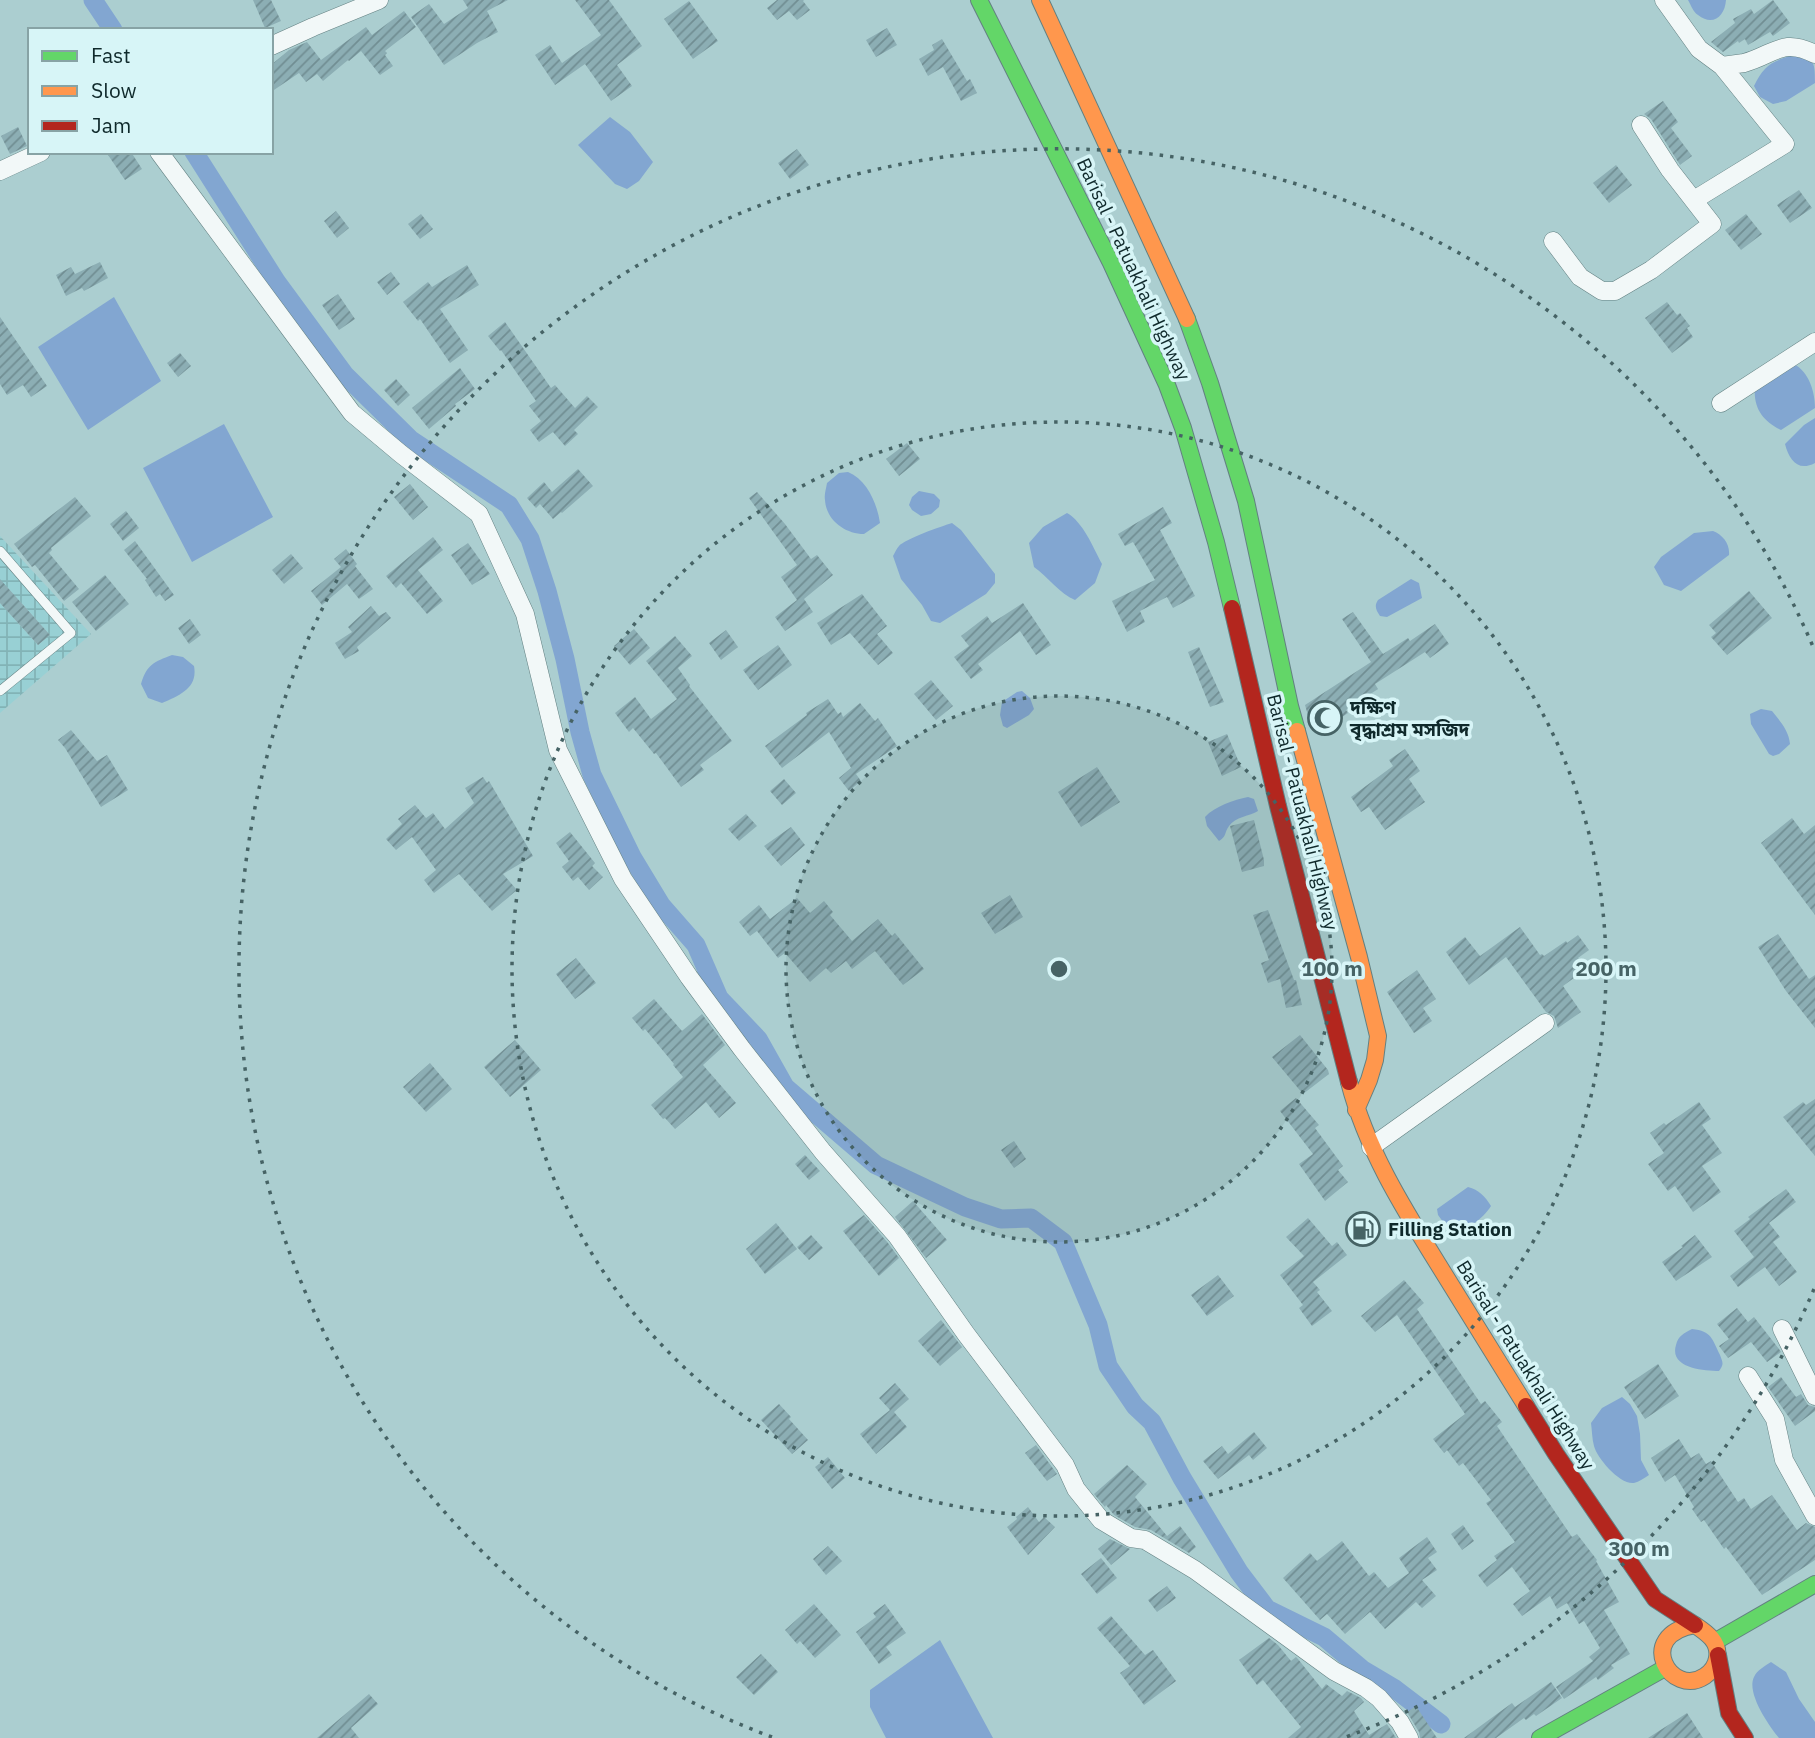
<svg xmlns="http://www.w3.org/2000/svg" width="1815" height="1738" font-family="'IBM Plex Sans','Noto Sans Bengali',sans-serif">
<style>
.industrial{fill:url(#industrial-grid)}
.water{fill:#82a6d1}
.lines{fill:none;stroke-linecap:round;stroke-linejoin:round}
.canal{stroke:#82a6d1;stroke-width:19}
.building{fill:url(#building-hatch)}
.lane-casing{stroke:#638082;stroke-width:10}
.street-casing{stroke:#638082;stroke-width:19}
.fast-casing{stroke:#638082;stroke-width:18}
.slow-casing{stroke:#638082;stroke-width:18}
.jam-casing{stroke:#638082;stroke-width:18}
.lane{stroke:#f2f8f8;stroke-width:9}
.street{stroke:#f2f8f8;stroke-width:18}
.fast{stroke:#63d668;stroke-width:16}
.slow{stroke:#ff974d;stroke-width:16}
.jam{stroke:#b3261e;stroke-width:16}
.ring{fill:none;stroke:#466365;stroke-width:3.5;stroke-dasharray:3.5 7}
.labels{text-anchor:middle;stroke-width:7;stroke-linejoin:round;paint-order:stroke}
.street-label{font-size:19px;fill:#0f292b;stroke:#d7f5f7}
.poi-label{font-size:19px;font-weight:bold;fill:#0f292b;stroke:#d7f5f7;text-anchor:start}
.centre{fill:#466365;stroke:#d7f5f7;stroke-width:3.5}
.ring-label{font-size:21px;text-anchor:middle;font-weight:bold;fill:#466365;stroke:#d7f5f7;stroke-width:7;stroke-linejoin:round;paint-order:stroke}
</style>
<defs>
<pattern id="industrial-grid" width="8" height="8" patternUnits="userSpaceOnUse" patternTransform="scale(1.75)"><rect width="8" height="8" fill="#98d0d4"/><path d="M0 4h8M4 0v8" fill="none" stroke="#82b3b6"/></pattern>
<pattern id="building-hatch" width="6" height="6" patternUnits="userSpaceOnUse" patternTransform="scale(1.75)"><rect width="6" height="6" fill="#8caeb4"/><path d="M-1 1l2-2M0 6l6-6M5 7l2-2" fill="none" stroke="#718e93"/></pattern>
</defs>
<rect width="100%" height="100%" fill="#abced0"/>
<path class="industrial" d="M0 536 91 634 0 713V603L38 645 50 635 7 587 0 593Z"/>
<path class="water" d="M1688 0H1726C1725 16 1713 27 1698 15 1693 12 1691 5 1688 0Z
M1790 56C1814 58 1815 59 1815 83L1786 101 1773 104 1760 97 1754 86C1763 67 1770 62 1790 56Z
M610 117 630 132 653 162 639 181 627 189 615 184 578 145Z
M114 297 161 381 88 430 38 347Z
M1794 364C1809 372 1815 392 1815 408L1781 430C1763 421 1753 408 1755 387Z
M1815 418V463C1798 472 1789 460 1785 444L1804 425Z
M224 424 273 517 192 562 143 468Z
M848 472C867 480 877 503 880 523L864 534C845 534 826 520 825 500 824 495 826 489 827 483L839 473Z
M919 491 934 494 940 500 939 507 931 514 921 516 912 510 909 505 912 497Z
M1067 513C1083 522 1093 547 1102 564L1095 583 1075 600C1060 594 1048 577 1034 567L1029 543 1043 527Z
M952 523 961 530 995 574V583L986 594 940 623 931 621 922 605 901 579 893 556C895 553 896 549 899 546 905 539 942 526 952 523Z
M1713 531C1723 535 1730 544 1729 555L1681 591 1664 585 1654 567 1661 557 1694 533Z
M1411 579 1419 583 1422 598 1387 617 1380 616C1376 610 1374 606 1378 600Z
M172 655 183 657 194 666C198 688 180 695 162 703L148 698 141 684C147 664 154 662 172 655Z
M1022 691 1030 698 1034 709 1029 715 1007 728 1003 726 1000 715 1002 702 1017 692Z
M1761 709 1772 711C1780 721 1789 731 1790 744L1779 754 1773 756 1769 754 1751 724 1750 714Z
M1248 797 1254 799 1258 811C1250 816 1235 817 1229 826 1224 833 1227 836 1219 841L1207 826 1205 817C1215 806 1234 800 1248 797Z
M1468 1187C1479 1190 1485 1196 1491 1206 1482 1220 1466 1232 1449 1230L1438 1215 1437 1209Z
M1692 1329C1712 1331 1712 1339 1720 1355 1723 1363 1724 1364 1719 1371 1703 1371 1669 1368 1676 1345 1678 1336 1684 1333 1692 1329Z
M1622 1397 1630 1404 1637 1416 1640 1434 1641 1460 1649 1475C1644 1478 1639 1482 1634 1483 1620 1485 1597 1458 1594 1446 1592 1439 1592 1430 1591 1423L1602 1408Z
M940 1640 993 1738H886L870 1707V1690Z
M1771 1662 1786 1672 1799 1699 1815 1722V1738H1779C1769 1726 1746 1693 1754 1677 1757 1670 1765 1666 1771 1662Z"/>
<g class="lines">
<path class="canal" d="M93 0 113 30
M194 152 276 281 345 375 411 440 509 505 530 539 547 591 565 659 580 732 592 775 632 857 661 905 696 945 719 998 758 1039 785 1087 876 1165 965 1207 1001 1219 1031 1218 1063 1242 1098 1325 1108 1366 1135 1406 1152 1422 1182 1478 1239 1572 1267 1609 1324 1637 1363 1670 1395 1689 1441 1724"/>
</g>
<path class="building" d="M253 0H271L281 21 265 28Z
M463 0H508L487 11 498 32 477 43 444 65 411 17 429 4 444 24 468 8Z
M575 0H609L642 46 617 65 632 86 611 101 585 64 555 85 535 55 550 45 562 63 601 35Z
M777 0H804L803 1 810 10 797 20 789 11 777 20 767 8Z
M1773 0 1790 23 1773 36 1770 32 1748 45 1745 39 1739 43 1738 41 1723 52 1711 42 1735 23 1733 19 1751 9 1754 14Z
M689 1 718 41 693 59 664 19Z
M404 11 416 27 385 51 387 53 385 55 393 66 380 75 361 51 349 61 348 60 323 81 317 74 306 82 299 73 271 92V65L289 50 307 42 321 60 366 27 372 35Z
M887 28 897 45 876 57 866 40Z
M942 39 967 81 970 79 977 93 961 101 943 67 928 76 919 59 934 50 932 45Z
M1663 101 1678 122 1671 128 1692 156 1680 165 1651 119 1644 114Z
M18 127 27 146 10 154 1 136Z
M797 149 809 165 790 179 778 163Z
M106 152H131L142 169 125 180Z
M1616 165 1632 185 1609 203 1593 183Z
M1799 190 1812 208 1790 223 1777 205Z
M336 211 349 228 337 238 324 221Z
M421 214 433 229 420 239 408 224Z
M1746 214 1762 234 1741 250 1725 230Z
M100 262 108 278 84 291 82 288 66 296 56 275 71 267 75 274Z
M467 265 479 285 440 309 468 350 450 363 420 319 418 321 403 302 428 282 432 287Z
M391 272 400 284 387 295 377 282Z
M338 294 355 319 339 330 322 305Z
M1667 302 1677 315 1680 313 1690 326 1687 328 1693 337 1672 353 1645 318Z
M0 317 47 386 31 397 23 385 7 395 0 384Z
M505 322 551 388 555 385 575 408 587 396 598 407 574 430 578 434 565 446 553 432 539 442 530 430 541 421 529 406 536 401 501 350 500 351 488 336Z
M180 353 191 366 178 377 167 363Z
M460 368 475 389 455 404 456 406 429 429 412 408Z
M396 379 410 395 398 406 384 390Z
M907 443 920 459 899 476 886 459Z
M578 469 593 486 562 513 561 512 553 519 540 504 536 508 527 498 544 482 552 492Z
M410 484 428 507 413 520 394 497Z
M757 492 785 524 811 559 817 555 833 575 804 599 813 612 785 631 775 617 797 600 781 577 797 565 749 498Z
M75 497 91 516 51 548 52 550 49 553 79 589 64 601 35 565 32 567 14 544Z
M1163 507 1172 523 1160 530 1195 596 1173 608 1167 597 1140 611 1145 622 1127 632 1112 601 1155 580 1133 542 1125 546 1118 534Z
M126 511 139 528 123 541 110 524Z
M433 537 443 550 418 570 443 601 427 614 401 583 396 588 386 576Z
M135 541 174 595 165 601 160 594 156 597 145 580 147 579 124 550Z
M468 543 490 574 472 585 451 555Z
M346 549 357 564 355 566 373 589 359 599 347 584 322 605 311 591 341 567 334 559Z
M291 554 303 568 284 584 272 570Z
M105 575 129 604 96 631 72 602Z
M0 579 50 635 38 645 0 603Z
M1749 591 1772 618 1727 655 1711 637 1716 633 1709 625Z
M862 594 887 626 877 634 893 653 878 665 850 633 831 645 817 623Z
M1023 603 1051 645 1036 655 1020 631 978 664 983 670 971 679 954 657 969 646 961 636 987 616 992 623Z
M371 606 379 616 386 612 391 618 357 647 359 651 345 659 335 643 352 632 348 627Z
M1353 612 1383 654 1408 638 1410 641 1435 624 1449 644 1430 658 1425 652 1375 684 1378 689 1346 710 1348 713 1319 733 1309 719 1305 705 1371 662 1342 619Z
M190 619 201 635 189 644 178 628Z
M634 629 650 648 630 665 614 646Z
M726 630 738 647 721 660 709 643Z
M675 636 692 656 678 668 690 685 689 686 732 741 700 765 704 770 681 787 656 753 654 754 633 728 629 732 615 713 635 697 651 719 677 699 646 661Z
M778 645 792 665 758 690 743 670Z
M1199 647 1224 702 1210 707 1188 652Z
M931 680 953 706 936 720 914 694Z
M828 699 838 714 841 712 843 717 860 703 875 721 878 718 897 746 856 774 861 781 849 791 839 778 851 768 853 771 829 732 782 768 765 746 807 715 806 713Z
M71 730 97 761 107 755 128 790 101 807 65 748 58 740Z
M1227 734 1241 767 1222 776 1208 742Z
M1405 749 1420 771 1409 779 1425 802 1385 830 1369 807 1361 812 1351 797 1393 766 1389 760Z
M1097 767 1120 802 1081 827 1058 792Z
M483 777 487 783 489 781 533 856 503 874 517 890 492 911 459 874 434 893 424 880 436 870 412 837 396 850 386 839 402 824 398 819 415 805 426 818 433 813 445 829 474 803 465 788Z
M784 779 796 793 782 805 770 791Z
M746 814 757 826 739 841 728 829Z
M1792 818 1804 834 1815 825V915L1761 843Z
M1254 820 1264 860V866L1242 872 1230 826Z
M791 827 805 845 781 866 764 846Z
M570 832 595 863 592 866 603 877 589 890 578 877 573 881 562 867 569 861 556 843Z
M1010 895 1023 917 995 934 981 913Z
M797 898 810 913 824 901 833 912 830 915 852 941 878 919 892 936 895 933 924 969 903 985 875 951 852 969 846 961 831 973 826 968 810 982 785 953 778 958 757 931 750 936 739 922 759 905 770 919Z
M1268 910 1294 980H1296L1302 1005 1286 1008 1280 979 1268 983 1261 963 1269 960 1253 915Z
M1520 927 1540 955 1542 954 1544 956 1566 941 1567 943 1578 935 1589 950 1578 958 1586 969 1563 986 1581 1012 1558 1028 1554 1016 1546 1012 1506 957 1469 985 1446 952 1465 937 1480 956Z
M1778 934 1809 979 1815 975V1028L1786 991 1758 947Z
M576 958 596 983 575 999 556 974Z
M1417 970 1436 999 1423 1008 1432 1021 1414 1033 1387 992Z
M654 999 682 1031 702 1014 725 1045 703 1065 736 1103 719 1118 706 1102 675 1129 665 1118 663 1119 651 1105 683 1077 673 1065 674 1064 645 1029 643 1031 632 1018Z
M1300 1035 1328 1070 1329 1074 1303 1094 1272 1057Z
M515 1040 541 1070 510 1097 484 1067Z
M430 1063 452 1089 426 1112 403 1087Z
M1296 1098 1319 1125 1315 1128 1343 1166 1338 1170 1348 1182 1325 1201 1299 1164 1313 1154 1280 1111Z
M1815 1099V1156L1783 1117 1803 1102 1806 1105Z
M1699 1102 1711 1119 1702 1125 1722 1153 1702 1166 1721 1192 1693 1212 1675 1186 1668 1191 1648 1164 1664 1153 1650 1133 1664 1123 1666 1125Z
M1014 1141 1026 1159 1014 1168 1001 1150Z
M805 1155 820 1171 809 1180 795 1164Z
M1786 1189 1796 1202 1769 1223 1780 1237 1773 1242 1797 1272 1779 1286 1765 1267 1738 1287 1730 1276 1754 1257 1734 1231 1750 1219 1748 1217Z
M913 1201 947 1240 926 1258 895 1217Z
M864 1215 888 1243 899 1258 879 1276 843 1231Z
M1308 1218 1332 1246 1337 1242 1347 1255 1313 1282 1320 1290 1317 1292 1332 1311 1312 1326 1299 1308 1303 1305 1280 1275 1304 1256 1286 1237Z
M776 1223 797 1249 765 1274 746 1249Z
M811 1235 823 1248 809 1260 797 1247Z
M1695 1235 1712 1257 1676 1281 1662 1262 1683 1247 1681 1246Z
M1218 1275 1234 1296 1207 1316 1191 1295Z
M1404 1280 1424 1303 1417 1309 1481 1404 1485 1401 1502 1422 1497 1426 1572 1537 1577 1534 1597 1560 1596 1561 1619 1602 1604 1610 1630 1654 1611 1665 1614 1668 1598 1680 1596 1677 1564 1699 1556 1687 1593 1661 1589 1657 1600 1648 1584 1621 1579 1624 1567 1603 1557 1609 1550 1596 1522 1616 1513 1604 1530 1591 1512 1567 1487 1587 1478 1575 1497 1560 1494 1556 1515 1542 1486 1503 1491 1500 1463 1463 1459 1466 1447 1450 1444 1453 1433 1439 1465 1414 1397 1315 1375 1332 1361 1316Z
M1737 1308 1748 1322 1754 1317 1779 1349 1781 1352 1767 1362 1751 1342 1728 1358 1719 1346 1729 1339 1717 1324Z
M941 1320 962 1347 940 1366 918 1341Z
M1658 1364 1679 1396 1645 1419 1624 1387Z
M1781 1377 1796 1397 1801 1394 1808 1405 1815 1407V1411L1795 1426 1768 1387Z
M895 1383 909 1399 894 1412 907 1427 876 1454 860 1434 890 1410 879 1398Z
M779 1404 791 1417 789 1419 808 1440 792 1454 761 1420Z
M1254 1432 1267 1448 1253 1460 1249 1455 1218 1479 1203 1461 1222 1446 1228 1454Z
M1679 1439 1691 1458 1699 1453 1706 1464 1711 1461 1738 1502 1744 1498 1751 1509 1772 1495 1797 1530 1806 1523 1815 1527V1560L1762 1595 1726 1547 1724 1549 1704 1520 1701 1522 1692 1509 1694 1507 1675 1475 1665 1482 1651 1458Z
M1036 1445 1057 1474 1047 1481 1025 1453Z
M828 1457 845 1478 832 1489 815 1467Z
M1127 1465 1147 1484 1135 1497 1167 1536 1180 1526 1196 1547 1189 1553 1151 1530 1135 1527 1114 1515 1106 1505 1105 1507 1094 1494Z
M1028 1507 1039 1522 1044 1517 1055 1527 1028 1555 1007 1527 1017 1519 1016 1517Z
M1463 1525 1474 1541 1462 1550 1451 1534Z
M1427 1537 1437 1552 1428 1558 1437 1570 1422 1580 1436 1596 1422 1608 1416 1602 1385 1629 1370 1612 1345 1634 1327 1614 1320 1620 1283 1578 1310 1553 1317 1561 1342 1541 1369 1576 1374 1572 1388 1588 1409 1573 1399 1558Z
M1110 1539 1130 1549 1111 1565 1098 1549Z
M828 1546 842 1561 826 1575 813 1559Z
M1101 1558 1117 1578 1097 1594 1081 1574Z
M1167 1586 1176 1598 1157 1612 1148 1600Z
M814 1604 841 1635 815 1658 800 1641 797 1644 785 1630Z
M885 1604 906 1633 886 1647 892 1655 879 1664 856 1632 876 1617 873 1613Z
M1111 1616 1145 1655 1153 1650 1176 1681 1144 1705 1120 1673 1130 1666 1097 1628Z
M1269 1638 1278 1645 1291 1661 1296 1657 1298 1659 1322 1689 1326 1684 1342 1696 1347 1691 1361 1698 1364 1702 1354 1711 1369 1735 1387 1724 1396 1738H1288L1301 1727 1263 1680 1257 1685 1239 1660Z
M761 1654 778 1672 754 1695 736 1677Z
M1551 1682 1562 1698 1536 1716 1534 1714 1526 1720 1524 1718 1496 1738H1464L1512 1703 1515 1707Z
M369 1694 378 1704 351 1728 359 1738H317Z
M1416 1706 1437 1738H1420L1419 1732 1407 1712Z
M1687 1713 1703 1738H1648Z"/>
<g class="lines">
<g class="lane-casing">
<path id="lane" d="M0 551 71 633 0 691"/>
</g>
<g class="street-casing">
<path id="street" d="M1664 0 1699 49 1722 66C1729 65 1737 64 1744 63 1774 55 1782 37 1815 54
M271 46 313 27 379 0
M159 152 352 413 401 454 479 514 525 614 558 750 623 879 689 977 742 1049 823 1152 897 1236 966 1334 1065 1465 1076 1489 1101 1520 1131 1538 1145 1540 1195 1570 1334 1671 1366 1688 1379 1698 1400 1722 1409 1738
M0 171 41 152
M1694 200 1785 144 1722 66
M1553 241 1580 277 1602 291H1615L1651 270 1712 224 1670 170 1641 125
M1721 403 1815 342
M1371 1147 1545 1023
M1782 1329 1815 1396
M1748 1376 1775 1419 1784 1460 1815 1516"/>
</g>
<g class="fast-casing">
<path id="fast" d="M979 0 1111 263 1167 385 1183 428 1216 542 1232 608
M1187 319 1210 383 1246 501 1290 706 1297 731
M1716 1641 1815 1584
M1540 1738 1665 1668"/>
</g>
<g class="slow-casing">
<path id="slow" d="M1040 0 1187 319
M1297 731 1359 957 1378 1036 1375 1060 1369 1080 1356 1110
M1349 1082C1366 1148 1402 1206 1438 1264 1468 1312 1497 1359 1526 1406
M1695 1625C1707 1633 1720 1642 1717 1658 1716 1665 1711 1672 1705 1676 1671 1699 1634 1635 1695 1625Z"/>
</g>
<g class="jam-casing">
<path id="jam" d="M1232 608 1278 806 1349 1082
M1526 1406 1556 1454 1655 1599 1695 1625
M1718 1655 1729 1713 1745 1738"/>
</g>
<use href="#lane" class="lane"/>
<use href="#street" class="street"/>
<use href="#fast" class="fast"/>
<use href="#slow" class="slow"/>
<use href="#jam" class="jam"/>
</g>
<circle cx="1059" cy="969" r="273" fill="#466365" fill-opacity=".12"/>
<g class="ring">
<circle cx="1059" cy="969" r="273"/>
<circle cx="1059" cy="969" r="547"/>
<path d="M1814 1289A820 820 0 0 1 1346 1737M772 1737A820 820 0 1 1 1814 649"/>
</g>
<defs>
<g id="mosque-ring" transform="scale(1.75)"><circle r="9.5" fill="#d7f5f7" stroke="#466365" stroke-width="1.5"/><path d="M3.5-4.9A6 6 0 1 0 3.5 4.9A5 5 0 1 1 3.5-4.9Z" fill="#466365"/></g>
<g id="fuel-ring" transform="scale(1.75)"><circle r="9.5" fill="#d7f5f7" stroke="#466365" stroke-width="1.5"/><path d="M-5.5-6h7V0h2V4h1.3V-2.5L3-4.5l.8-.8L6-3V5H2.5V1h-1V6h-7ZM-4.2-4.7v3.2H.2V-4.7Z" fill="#466365"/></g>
</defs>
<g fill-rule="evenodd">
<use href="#mosque-ring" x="1325" y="718"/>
<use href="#fuel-ring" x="1363" y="1229"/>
</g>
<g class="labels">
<g class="street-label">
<text transform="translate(1134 269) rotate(65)" y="7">Barisal - Patuakhali Highway</text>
<text transform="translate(1303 812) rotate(76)" y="7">Barisal - Patuakhali Highway</text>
<text transform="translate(1526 1365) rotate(58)" y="7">Barisal - Patuakhali Highway</text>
</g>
<g class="poi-label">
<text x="1350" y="714">দক্ষিণ<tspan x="1350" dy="22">বৃদ্ধাশ্রম মসজিদ</tspan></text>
<text x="1388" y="1236">Filling Station</text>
</g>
</g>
<circle cx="1059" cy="969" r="10" class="centre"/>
<g class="ring-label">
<text x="1332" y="976">100 m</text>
<text x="1606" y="976">200 m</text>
<text x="1639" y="1556">300 m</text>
</g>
<rect x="28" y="28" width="245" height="126" fill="#d7f5f7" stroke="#87a3a5" stroke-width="2"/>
<rect x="42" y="51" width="35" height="10" fill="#63d668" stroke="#87a3a5" stroke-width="2"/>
<text x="91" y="63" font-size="21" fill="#0f292b">Fast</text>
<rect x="42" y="86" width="35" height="10" fill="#ff974d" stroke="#87a3a5" stroke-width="2"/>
<text x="91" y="98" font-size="21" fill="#0f292b">Slow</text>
<rect x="42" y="121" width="35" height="10" fill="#b3261e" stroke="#87a3a5" stroke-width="2"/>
<text x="91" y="133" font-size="21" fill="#0f292b">Jam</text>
</svg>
